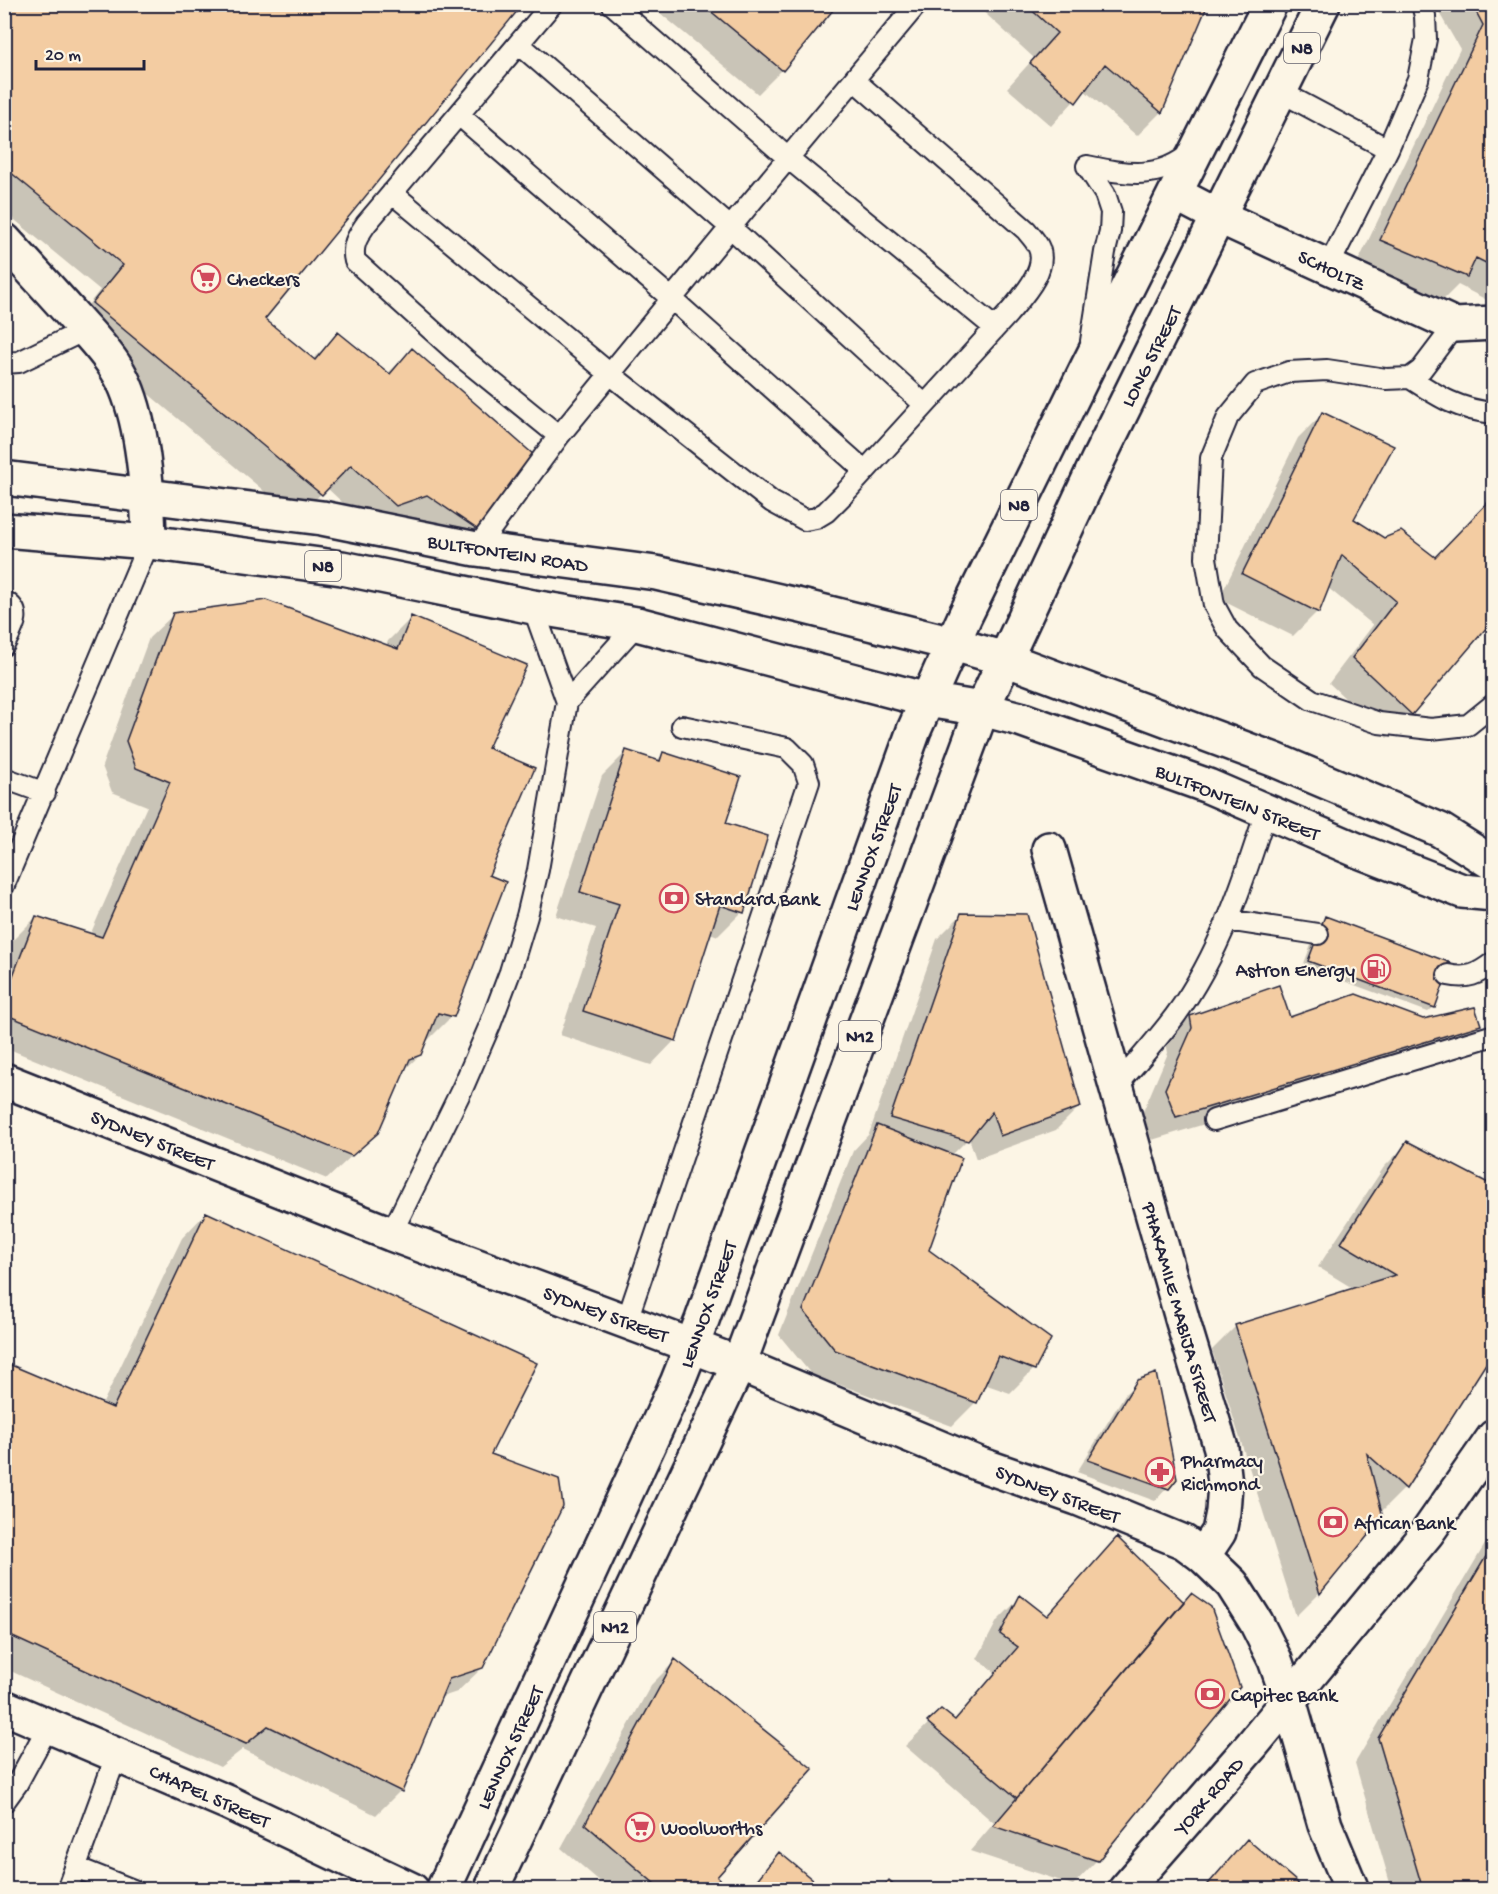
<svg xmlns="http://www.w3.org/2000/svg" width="1498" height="1894" font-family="'Gochi Hand',sans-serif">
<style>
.shadow{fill:#0003}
.building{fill:#f3cca2;stroke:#22223b;stroke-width:1.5}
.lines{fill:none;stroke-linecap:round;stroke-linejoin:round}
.service-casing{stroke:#22223b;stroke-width:24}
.minor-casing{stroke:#22223b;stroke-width:38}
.tertiary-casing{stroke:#22223b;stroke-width:38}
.trunk-casing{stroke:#22223b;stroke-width:38}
.service{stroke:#fcf5e5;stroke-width:20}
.minor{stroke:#fcf5e5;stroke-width:33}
.tertiary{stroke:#fcf5e5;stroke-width:33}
.trunk{stroke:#fcf5e5;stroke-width:33}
.labels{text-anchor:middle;stroke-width:4.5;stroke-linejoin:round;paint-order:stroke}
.shield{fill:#fcf5e5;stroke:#63616e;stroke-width:1.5}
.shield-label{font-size:18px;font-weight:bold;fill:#22223b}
.street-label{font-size:20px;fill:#22223b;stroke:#fcf5e5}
.poi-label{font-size:20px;fill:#22223b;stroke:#fcf5e5;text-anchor:start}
</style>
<rect width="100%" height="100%" fill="#fcf5e5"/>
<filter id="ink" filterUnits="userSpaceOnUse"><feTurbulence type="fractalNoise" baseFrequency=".0167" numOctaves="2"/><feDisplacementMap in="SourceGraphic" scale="12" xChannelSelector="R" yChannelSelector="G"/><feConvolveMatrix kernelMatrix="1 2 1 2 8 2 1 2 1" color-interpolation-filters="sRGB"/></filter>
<g filter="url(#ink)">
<path class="shadow" d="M4 4 263 319 312 360 338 334 387 374 412 350 476 528 452 552 371 529 327 488 296 518 70 328 100 290 4 211Z
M649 4H836L782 70 758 94Z
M975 4H1207L1161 112 1137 136 1084 90 1051 126 1007 88 1034 58Z
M1434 4H1494V294L1487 300 1458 285 1442 301 1357 264 1460 49Z
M1322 414 1352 519 1384 539 1434 559 1411 714 1387 738 1329 683 1373 625 1327 587 1317 612 1293 636 1219 599 1298 438Z
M174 614 386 646 388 641 412 617 486 749 487 876 452 1016 428 1040H426L420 1055 403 1071 377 1132 327 1179 4 1047V962L12 941 36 917 90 935 147 806 112 792 102 766 149 638Z
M626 752 656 761 664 754 724 824 742 912 718 936 710 933 675 1040 651 1065 560 1035 596 928 556 916 602 776Z
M962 914 1080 1106 1056 1130 976 1159 969 1138 952 1155 927 1251 1034 1369 1010 1393 984 1384 976 1402 952 1426 811 1374 779 1335 853 1151 869 1134 937 939Z
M1325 918 1434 1007 1428 1012 1303 966 1319 924Z
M1190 1017 1423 1021 1479 1024 1455 1048 1152 1140 1142 1114 1168 1053 1166 1041Z
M1408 1143 1494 1348 1405 1488 1381 1512 1382 1516 1319 1593 1296 1616 1212 1350 1236 1326 1354 1289 1318 1267 1384 1167Z
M206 1213 489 1455 482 1668 457 1692 439 1698 400 1791 376 1815 243 1749 220 1767 4 1668V1364L102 1405 182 1238Z
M1138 1382 1167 1488 1155 1501 1077 1472 1125 1394Z
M1494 1529V1890H1392L1355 1763Z
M1117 1539 1097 1860 1073 1885 970 1851 994 1823 905 1746 929 1723 953 1721 995 1672 977 1659 997 1621 1021 1597 1046 1616Z
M675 1661 715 1877 730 1890H610L561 1848 651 1685Z
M1247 1841 1300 1890H1202Z
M779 1854 823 1890H746Z"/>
<path class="building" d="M4 4H523L265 319 315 360 338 332 390 374 412 348 534 455 477 529 427 495 396 506 351 465 322 495 92 303 123 265 4 167Z
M702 4H838L783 71Z
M1025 4H1208L1162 113 1105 64 1076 103 1030 63 1057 33Z
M1472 4H1494V267L1476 258 1467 277 1380 240 1483 25Z
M1322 412 1394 446 1354 519 1384 538 1401 531 1435 557 1494 496V619L1412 715 1352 658 1396 601 1342 555 1319 613 1242 574Z
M266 600 398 649 411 616 527 665 488 748 535 768 489 875 506 882 454 1017 438 1013 421 1055 410 1059 378 1133 352 1156 4 1014V999L36 916 102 937 170 782 136 768 126 741 173 613Z
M626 750 660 761 663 752 741 777 726 823 768 836 744 913 720 905 676 1041 583 1011 619 904 580 892Z
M961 913 1027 914 1081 1107 1000 1136 992 1112 968 1141 890 1118Z
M1325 916 1451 963 1435 1008 1308 961Z
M1279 985 1290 1017 1356 994 1423 1019 1475 1007 1481 1025 1176 1117 1165 1089 1192 1028 1190 1016Z
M877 1125 962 1158 929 1250 1051 1339 1035 1370 998 1356 977 1403 835 1350 803 1310Z
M1407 1141 1494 1186V1351L1406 1489 1367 1454 1383 1517 1320 1594 1235 1325 1395 1275 1341 1243Z
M206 1212 537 1363 491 1454 559 1479 563 1506 483 1668 449 1679 402 1792 268 1726 246 1744 4 1633V1362L113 1408Z
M1156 1373 1177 1479 1169 1489 1088 1460 1137 1380Z
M1117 1537 1184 1602 1017 1798 927 1722 941 1709 955 1720 1018 1647 1000 1634 1020 1595 1047 1616Z
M1494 1543V1882L1467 1890H1423L1378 1738Z
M1191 1593 1211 1607 1240 1687 1098 1861 993 1826Z
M675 1659 813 1769 717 1877 732 1890H662L585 1824Z
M1247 1839 1297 1882 1302 1890H1203Z
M779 1852 825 1890H749Z
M889 1880 900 1890H881Z"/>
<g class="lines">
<g class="service-casing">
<path id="service" d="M552 4 366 224C358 236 351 245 355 261L464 359 559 436
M612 4 788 158 995 328
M519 44 730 227 925 405
M1281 92 1388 149
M459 115 672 299 865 471
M1087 166 1105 194 1111 212 1110 231 1105 252 1091 341
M1087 166C1126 174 1159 181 1192 152
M392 193 610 374 772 502 805 520 816 518 826 512 843 495 1008 314C1021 298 1050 269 1038 246 1035 240 1030 235 1026 230L854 80
M1328 267 1388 149 1418 79 1426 39 1425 16 1422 4
M1455 325 1421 370 1410 378 1386 379 1327 370 1289 372 1255 384 1228 417 1211 458 1206 558 1214 605 1227 629 1262 666 1312 700 1379 723 1431 729 1468 725 1494 704
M4 363 19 362 85 330
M1410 378C1439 397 1459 410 1494 413
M476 549 559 436 748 206 917 4
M4 601C25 612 12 629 4 645
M567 702 637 624
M4 778 45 793
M4 885 149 542
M1227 920 1318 934
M1448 975C1468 979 1477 975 1494 962
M1116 1087C1136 1063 1157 1040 1175 1016 1219 956 1244 881 1266 811
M1214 1120 1494 1035
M391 1234 463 1087 490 1025 510 972 527 916 538 870 567 702 533 607
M627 1320 809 782 803 764 787 748 682 726
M4 1802 17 1784 49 1725
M75 1867 133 1890
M67 1890 117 1754"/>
</g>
<g class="minor-casing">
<path id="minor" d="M1176 194 1220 217 1455 325 1494 323
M4 240C28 266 52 292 75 318 89 334 105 350 116 368 143 410 148 493 149 542
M1049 849 1183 1322 1221 1448 1225 1484 1223 1512 1219 1532 1203 1556
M4 1080 391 1234 692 1346
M4 1707 229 1803 412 1890
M1125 1890 1252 1745 1427 1533 1494 1437"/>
</g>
<g class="tertiary-casing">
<path id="tertiary" d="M1005 659 1275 760 1440 830 1494 864
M982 709 1020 719 1208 786 1359 851 1462 891 1494 894
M692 1346 739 1364 979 1464 1077 1498 1184 1542 1203 1556 1232 1584 1256 1622 1275 1660 1289 1700 1325 1825 1352 1890"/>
</g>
<g class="trunk-casing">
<path id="trunk" d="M4 478 322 518 476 549 656 573 801 606 953 644 1005 659
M4 530 149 542 342 568 533 607 637 624 927 700 982 709
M443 1890 677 1383 702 1320 914 730 965 616 1087 368 1270 4
M491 1890 739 1364 982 709 1098 460 1323 4"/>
</g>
<use href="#service" class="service"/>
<use href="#minor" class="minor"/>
<use href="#tertiary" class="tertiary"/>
<use href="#trunk" class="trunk"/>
</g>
</g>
<defs>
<g id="supermarket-ring" transform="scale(1.5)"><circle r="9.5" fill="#fcf5e5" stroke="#d1495b" stroke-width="1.5"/><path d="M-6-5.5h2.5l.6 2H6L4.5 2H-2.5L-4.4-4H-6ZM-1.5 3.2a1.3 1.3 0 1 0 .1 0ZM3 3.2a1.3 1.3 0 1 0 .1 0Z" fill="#d1495b"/></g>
<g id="bank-ring" transform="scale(1.5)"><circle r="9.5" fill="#fcf5e5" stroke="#d1495b" stroke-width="1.5"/><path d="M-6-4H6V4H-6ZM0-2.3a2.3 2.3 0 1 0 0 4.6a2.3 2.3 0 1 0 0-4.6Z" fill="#d1495b"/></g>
<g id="fuel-ring" transform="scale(1.5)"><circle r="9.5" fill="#fcf5e5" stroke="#d1495b" stroke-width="1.5"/><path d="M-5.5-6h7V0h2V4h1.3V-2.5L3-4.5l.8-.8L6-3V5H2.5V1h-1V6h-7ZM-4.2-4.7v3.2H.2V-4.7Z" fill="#d1495b"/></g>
<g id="pharmacy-ring" transform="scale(1.5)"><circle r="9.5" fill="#fcf5e5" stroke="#d1495b" stroke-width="1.5"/><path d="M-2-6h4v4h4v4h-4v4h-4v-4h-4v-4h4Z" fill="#d1495b"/></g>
</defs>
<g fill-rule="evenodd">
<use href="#supermarket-ring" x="206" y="278"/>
<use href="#bank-ring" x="674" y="898"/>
<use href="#fuel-ring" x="1376" y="969"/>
<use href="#pharmacy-ring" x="1160" y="1472"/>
<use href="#bank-ring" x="1333" y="1522"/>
<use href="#bank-ring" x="1210" y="1694"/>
<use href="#supermarket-ring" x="640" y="1827"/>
</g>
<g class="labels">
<g class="shield">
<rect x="1284" y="33" width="36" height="30" rx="4.5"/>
<rect x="1001" y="490" width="36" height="30" rx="4.5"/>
<rect x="305" y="551" width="36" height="30" rx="4.5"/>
<rect x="839" y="1021" width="42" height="30" rx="4.5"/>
<rect x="594" y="1612" width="42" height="30" rx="4.5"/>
</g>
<g class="shield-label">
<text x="1302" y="54">N8</text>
<text x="1019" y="511">N8</text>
<text x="323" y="572">N8</text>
<text x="860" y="1042">N12</text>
<text x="615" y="1633">N12</text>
</g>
<g class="street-label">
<text transform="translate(1332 269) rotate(25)" y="7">SCHOLTZ</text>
<text transform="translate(1150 356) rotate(-63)" y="7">LONG STREET</text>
<text transform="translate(508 552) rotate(9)" y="7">BULTFONTEIN ROAD</text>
<text transform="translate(1238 801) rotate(22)" y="7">BULTFONTEIN STREET</text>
<text transform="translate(872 847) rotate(-70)" y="7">LENNOX STREET</text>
<text transform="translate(153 1139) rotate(22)" y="7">SYDNEY STREET</text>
<text transform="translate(707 1304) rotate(-70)" y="7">LENNOX STREET</text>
<text transform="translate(1181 1312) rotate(74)" y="7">PHAKAMILE MABIJA STREET</text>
<text transform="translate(606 1313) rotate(20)" y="7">SYDNEY STREET</text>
<text transform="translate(1058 1493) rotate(21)" y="7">SYDNEY STREET</text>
<text transform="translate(509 1747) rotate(-65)" y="7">LENNOX STREET</text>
<text transform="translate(210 1795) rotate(24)" y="7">CHAPEL STREET</text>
<text transform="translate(1208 1795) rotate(-49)" y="7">YORK ROAD</text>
</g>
<g class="poi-label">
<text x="227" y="285">Checkers</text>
<text x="695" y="905">Standard Bank</text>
<text x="1355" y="976" text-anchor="end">Astron Energy</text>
<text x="1181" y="1467">Pharmacy<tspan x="1181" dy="23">Richmond</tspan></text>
<text x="1354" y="1529">African Bank</text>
<text x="1231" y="1701">Capitec Bank</text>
<text x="661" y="1834">Woolworths</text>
</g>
</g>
<rect width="1498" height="1894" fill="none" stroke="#fcf5e5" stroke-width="24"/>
<rect x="12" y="12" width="1474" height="1870" fill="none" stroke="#22223b" stroke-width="2" filter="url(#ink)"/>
<path d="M36 60v9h108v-9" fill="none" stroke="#22223b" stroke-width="3"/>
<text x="45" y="60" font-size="18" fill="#22223b" stroke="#fcf5e5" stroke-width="4.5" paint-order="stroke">20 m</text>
</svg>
